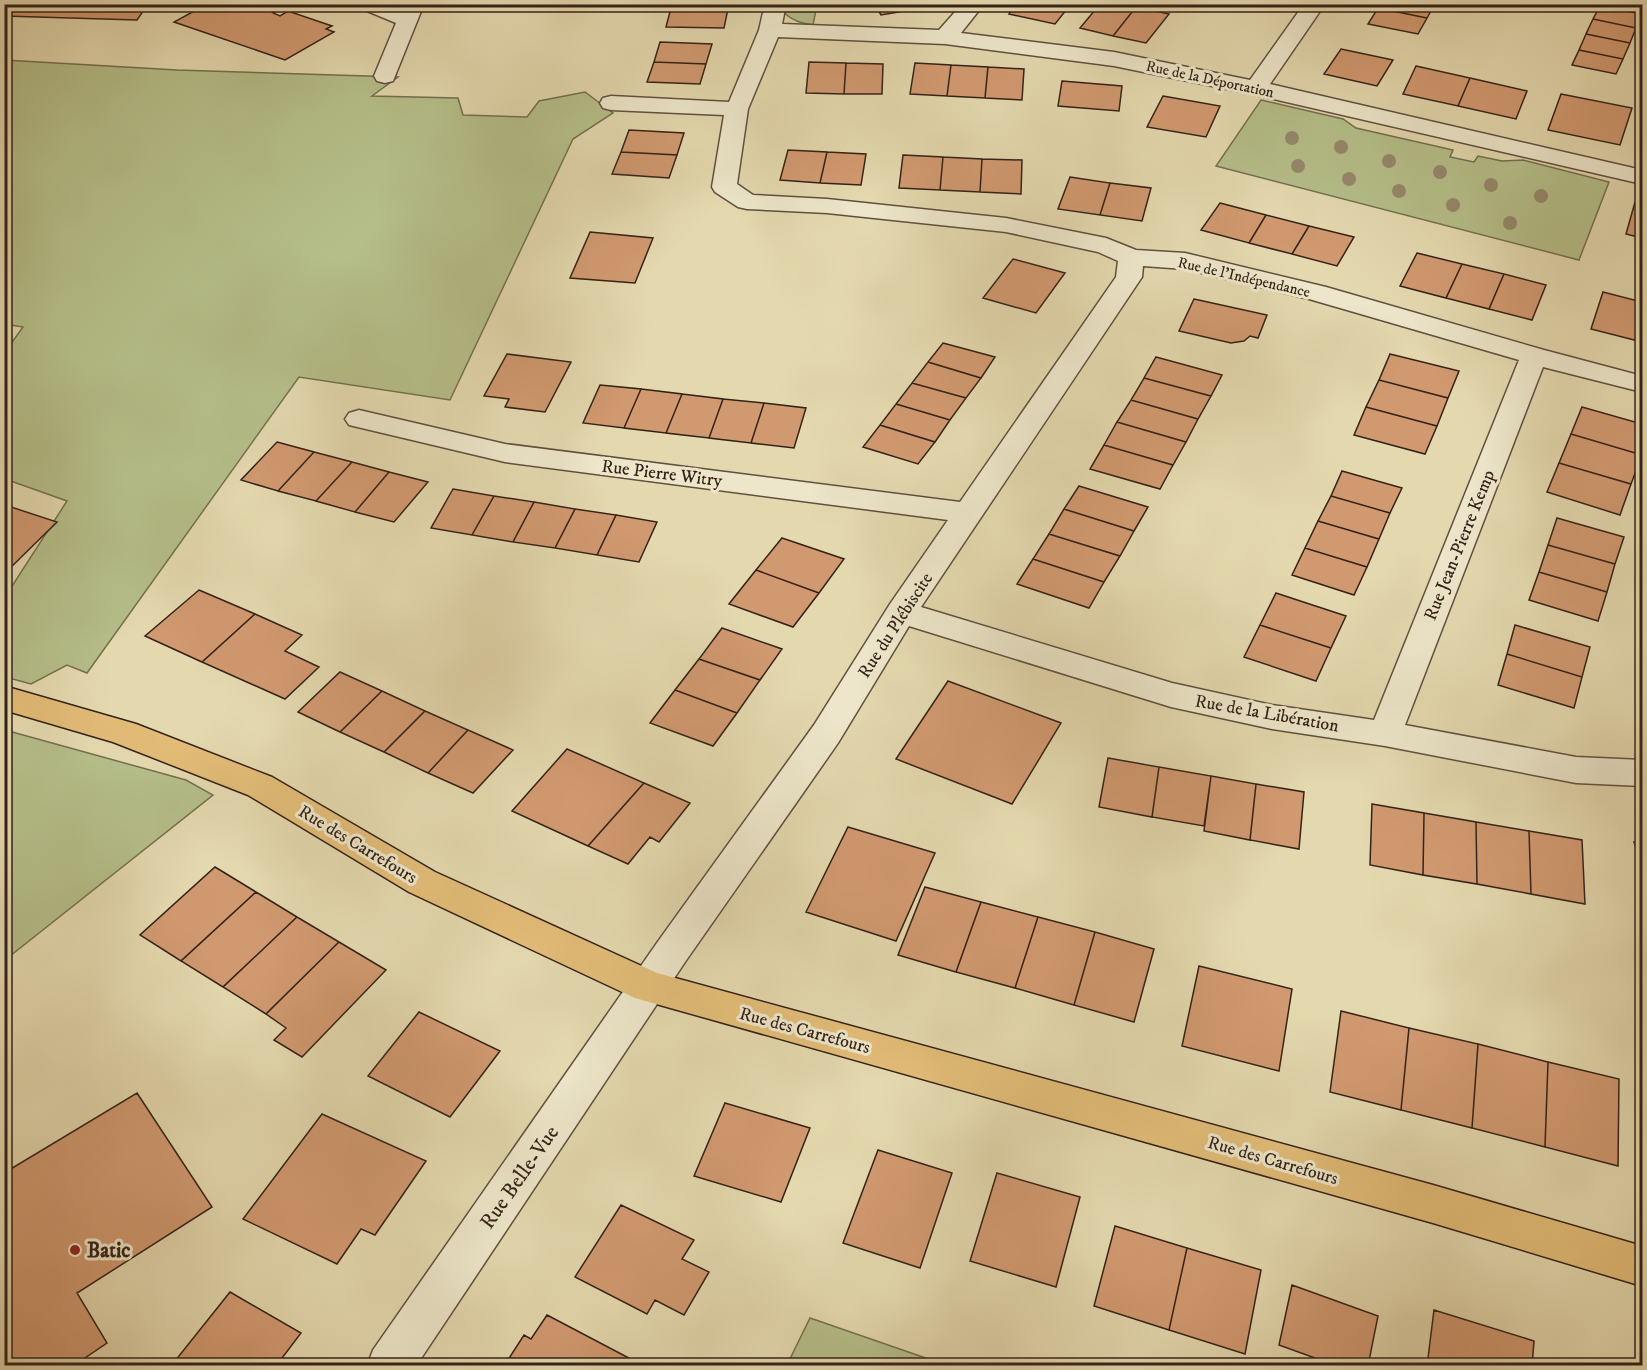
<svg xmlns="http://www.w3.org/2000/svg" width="1647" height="1370" font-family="'IM FELL DW Pica',serif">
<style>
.green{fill:#b5be89;stroke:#747050;stroke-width:1.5}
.building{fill:#d19970;stroke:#342218;stroke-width:1.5}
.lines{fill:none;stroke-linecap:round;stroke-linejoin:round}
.minor-casing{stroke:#60503e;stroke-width:3}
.major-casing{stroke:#342218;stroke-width:3}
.minor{fill:#ede6ca;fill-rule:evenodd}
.major{fill:#e2bc77;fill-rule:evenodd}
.tree{fill:#95896b}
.poi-dot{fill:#8f2418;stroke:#ede6ca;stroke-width:2}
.labels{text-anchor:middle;stroke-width:6;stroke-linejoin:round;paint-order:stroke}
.far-street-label{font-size:15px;fill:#342218;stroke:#ede6ca}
.street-label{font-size:18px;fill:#342218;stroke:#ede6ca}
.near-street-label{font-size:21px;fill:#342218;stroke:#ede6ca}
.near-poi-label{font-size:21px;font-weight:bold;fill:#342218;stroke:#ede6ca;text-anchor:start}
</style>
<rect width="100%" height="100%" fill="#e4d8ae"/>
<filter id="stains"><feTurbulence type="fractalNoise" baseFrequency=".00333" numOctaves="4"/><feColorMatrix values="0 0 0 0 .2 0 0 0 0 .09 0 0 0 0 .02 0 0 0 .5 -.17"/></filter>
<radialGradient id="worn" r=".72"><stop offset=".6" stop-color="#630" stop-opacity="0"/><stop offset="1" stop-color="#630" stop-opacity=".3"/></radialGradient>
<path class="green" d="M785 5H817L813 25C801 23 793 21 784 13Z
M4 60 177 70 398 77 372 96 458 98 463 115 527 117 539 101 585 92 613 113 573 139 450 400 299 377 87 673 67 665 31 684 5 677V597L67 501 5 479V352L23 327 5 324Z
M1261 100 1343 119 1356 128 1453 150 1450 157 1474 162 1478 156 1502 161 1523 160 1609 182 1579 260 1216 166Z
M5 730 186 780 213 795 5 960Z
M810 1318 946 1365H787Z"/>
<path class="building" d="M4 4H148L137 20 4 16Z
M207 4H268L281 9 273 13 280 16 288 11 332 26 326 29 334 32 285 60 174 22Z
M672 4H729L724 28 666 27Z
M856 4H907L911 10 881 15 878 10Z
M1017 4H1071L1055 24 1009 14Z
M1100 4H1124L1136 7 1113 36 1080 28Z
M1380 4H1435L1427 18 1378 8Z
M1600 6 1642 14 1636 28 1593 19Z
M1136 7 1169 14 1146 43 1113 36Z
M1378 8 1427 18 1418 34 1368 24Z
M1593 19 1636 28 1630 43 1586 34Z
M1586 34 1630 43 1623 59 1579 50Z
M660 42 712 44 706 64 654 62Z
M1341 49 1393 60 1377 86 1324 74Z
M1579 50 1623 59 1616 74 1572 65Z
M654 62 706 64 700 84 647 82Z
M809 62 846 63 844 94 806 93Z
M846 63 883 64 882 94H844Z
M915 63 951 65 947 96 910 94Z
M951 65 988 67 985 98 947 96Z
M1416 66 1470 78 1458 106 1403 94Z
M988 67 1024 69 1022 100 985 98Z
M1470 78 1527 91 1516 119 1458 106Z
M1062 81 1122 86 1119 111 1058 106Z
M1561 94 1632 108 1620 145 1548 130Z
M1163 96 1220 106 1206 137 1147 127Z
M629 130 684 133 677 155 621 152Z
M788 150 827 152 820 183 780 180Z
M621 152 677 155 669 178 612 174Z
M827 152 866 154 861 185 820 183Z
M903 155 943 157 940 190 899 188Z
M943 157 982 159 980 192 940 190Z
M982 159 1022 160 1021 194 980 192Z
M1070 177 1110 183 1100 215 1058 209Z
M1110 183 1151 188 1142 221 1100 215Z
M1635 202 1642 203V238L1626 234Z
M1220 203 1266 215 1249 243 1201 230Z
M1266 215 1309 226 1292 254 1249 243Z
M1309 226 1354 237 1337 266 1292 254Z
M590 232 653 238 635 283 570 278Z
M1417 253 1462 264 1446 298 1400 286Z
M1013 259 1065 273 1036 313 983 298Z
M1462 264 1504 274 1489 309 1446 298Z
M1504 274 1546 285 1532 320 1489 309Z
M1603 292 1642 302V342L1591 329Z
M1194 299 1267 315 1258 338 1250 336 1244 341 1231 343 1179 331Z
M943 343 995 357 981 378 928 362Z
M507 354 571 362 545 412 505 407 509 399 484 396Z
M1390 354 1459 371 1448 398 1379 380Z
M1156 357 1222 375 1211 396 1144 378Z
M928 362 981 378 966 398 912 383Z
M1144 378 1211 396 1198 419 1131 400Z
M1379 380 1448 398 1437 426 1366 407Z
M912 383 966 398 950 420 896 404Z
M600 385 641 389 624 428 583 423Z
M641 389 682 394 666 433 624 428Z
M682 394 723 399 709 438 666 433Z
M723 399 764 403 751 443 709 438Z
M1131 400 1198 419 1186 442 1117 422Z
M764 403 806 408 794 448 751 443Z
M896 404 950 420 935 442 880 425Z
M1366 407 1437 426 1425 454 1354 435Z
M1582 407 1642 424V455L1571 434Z
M1117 422 1186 442 1173 465 1104 445Z
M880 425 935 442 918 464 863 447Z
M1571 434 1642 455 1631 484 1559 463Z
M277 442 314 452 278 491 241 480Z
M1104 445 1173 465 1160 489 1090 469Z
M314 452 352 462 316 501 278 491Z
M352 462 389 472 355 512 316 501Z
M1559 463 1631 484 1620 515 1547 492Z
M1342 471 1402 488 1390 513 1331 496Z
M389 472 428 482 394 522 355 512Z
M1079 486 1148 507 1134 531 1064 509Z
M453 489 494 496 472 535 431 528Z
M494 496 534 502 513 542 472 535Z
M1331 496 1390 513 1379 539 1318 521Z
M534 502 575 509 555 548 513 542Z
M11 507 57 522 4 574V513Z
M575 509 616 515 597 555 555 548Z
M1064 509 1134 531 1120 556 1049 534Z
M616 515 657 522 639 562 597 555Z
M1557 518 1624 537 1615 564 1548 545Z
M1318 521 1379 539 1367 567 1305 548Z
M1049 534 1120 556 1104 582 1033 559Z
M782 538 844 559 819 593 756 570Z
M1548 545 1615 564 1607 592 1539 572Z
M1305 548 1367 567 1354 595 1292 575Z
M1033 559 1104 582 1089 608 1017 584Z
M756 570 819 593 793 627 729 604Z
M1539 572 1607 592 1598 621 1529 600Z
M199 590 255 614 202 662 145 636Z
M1276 593 1346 616 1331 648 1260 625Z
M255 614 302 635 285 651 319 667 285 699 202 662Z
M1260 625 1331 648 1316 681 1244 657Z
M1515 625 1590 647 1582 677 1507 654Z
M722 628 782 649 760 680 699 659Z
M1507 654 1582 677 1574 708 1498 685Z
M699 659 760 680 737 713 675 690Z
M340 672 382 691 340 732 298 712Z
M948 681 1061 723 1012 804 896 759Z
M675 690 737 713 713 746 650 723Z
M382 691 425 711 384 752 340 732Z
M425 711 468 730 428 773 384 752Z
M468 730 513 750 473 793 428 773Z
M567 749 644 783 588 846 512 811Z
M1108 758 1159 767 1152 817 1099 807Z
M1159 767 1211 776 1204 826 1152 817Z
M1211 776 1256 784 1250 840 1204 831Z
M644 783 690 803 659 842 650 837 628 864 588 846Z
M1256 784 1304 792 1299 849 1250 840Z
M1372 804 1424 813 1423 875 1370 865Z
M1424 813 1476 822 1477 884 1423 875Z
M1476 822 1529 831 1531 894 1477 884Z
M848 827 935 853 896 941 806 912Z
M1529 831 1582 840 1585 904 1531 894Z
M1634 842 1642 843V869Z
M215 867 256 892 181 961 140 935Z
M925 887 981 902 956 972 898 955Z
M256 892 297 917 223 987 181 961Z
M981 902 1038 917 1015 988 956 972Z
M297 917 339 942 266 1014 223 987Z
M1038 917 1095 932 1074 1005 1015 988Z
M1095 932 1154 949 1134 1022 1074 1005Z
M339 942 386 970 302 1057 274 1040 286 1028 266 1014Z
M1199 966 1292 989 1279 1071 1182 1046Z
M1341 1011 1409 1028 1401 1110 1330 1092Z
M419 1012 500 1051 450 1117 368 1076Z
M1409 1028 1478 1044 1472 1128 1401 1110Z
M1478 1044 1548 1062 1545 1147 1472 1128Z
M1548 1062 1619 1079 1618 1166 1545 1147Z
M137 1093 212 1207 77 1293 107 1343 73 1366H4V1173Z
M725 1103 810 1128 781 1202 694 1176Z
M322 1114 426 1161 375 1235 361 1229 337 1264 243 1219Z
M878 1150 952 1173 920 1268 843 1243Z
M997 1173 1080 1197 1056 1287 970 1261Z
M621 1205 694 1240 682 1259 709 1272 684 1315 655 1300 647 1314 575 1277Z
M1115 1226 1187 1248 1169 1330 1094 1306Z
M1187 1248 1261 1270 1245 1354 1169 1330Z
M1292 1285 1378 1316 1368 1366H1337L1279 1345Z
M230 1292 301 1333 276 1366H171Z
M1434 1310 1534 1341 1532 1366H1427Z
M547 1315 644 1366H504L524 1335 531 1339Z"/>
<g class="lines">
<g class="minor-casing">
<path id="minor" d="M357 4H387L401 10 403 4H424L393 81 385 83 377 81 374 76 396 23 360 8Z
M765 4H786L782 24 939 30 962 4H984L961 33 1114 52 1250 80 1304 4H1325L1270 84 1642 170V184L1256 95 1114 66 945 44 778 37 748 109 737 184 753 195 827 199 1006 218 1106 238 1136 250 1185 253 1326 287 1544 350 1642 376V392L1543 367 1405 725 1576 757 1642 760V786L1576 783 1385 746 1272 729 1171 707 909 626 838 743 685 962 416 1366H367L373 1350 659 940 814 725 890 604 948 520 505 462 349 425 345 419 349 413 359 410 505 444 960 502 1116 277 1118 261 1098 252 1006 232 827 213 747 209 738 207 715 192 712 187 724 115 611 110 603 108 600 103 603 98 611 96 729 102 759 30ZM1143 266 1185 269 1309 299 1519 360 1374 720 1272 705 1172 683 921 607 1142 277Z"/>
</g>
<g class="major-casing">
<path id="major" d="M4 686 136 724 272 777 435 872 657 973 1433 1185 1642 1246V1286L1433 1223 635 998 409 892 248 795 113 742 4 710Z"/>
</g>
<use href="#minor" class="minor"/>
<use href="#major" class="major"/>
</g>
<g class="tree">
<circle cx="1292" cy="138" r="7"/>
<circle cx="1341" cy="147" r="7"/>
<circle cx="1389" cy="161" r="7"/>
<circle cx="1298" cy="166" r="7"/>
<circle cx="1440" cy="172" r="7"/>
<circle cx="1349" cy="179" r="7"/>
<circle cx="1491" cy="185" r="7"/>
<circle cx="1399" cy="191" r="7"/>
<circle cx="1541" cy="196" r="7"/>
<circle cx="1453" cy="205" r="7"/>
<circle cx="1510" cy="223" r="7"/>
</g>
<circle class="poi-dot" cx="75" cy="1250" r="6"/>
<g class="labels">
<g class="far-street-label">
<text transform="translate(1210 79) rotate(12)" y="5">Rue de la Déportation</text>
<text transform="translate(1244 277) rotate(13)" y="5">Rue de l'Indépendance</text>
</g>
<g class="street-label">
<text transform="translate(662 473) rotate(7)" y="6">Rue Pierre Witry</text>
<text transform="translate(1459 545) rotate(-68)" y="6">Rue Jean-Pierre Kemp</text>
<text transform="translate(895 625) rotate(-57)" y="6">Rue du Plébiscite</text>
<text transform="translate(1267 713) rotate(10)" y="6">Rue de la Libération</text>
<text transform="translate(358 844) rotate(31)" y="6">Rue des Carrefours</text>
<text transform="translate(805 1030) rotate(15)" y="6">Rue des Carrefours</text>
<text transform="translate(1273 1160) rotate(16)" y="6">Rue des Carrefours</text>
</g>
<g class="near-street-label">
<text transform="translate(519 1177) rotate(-55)" y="7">Rue Belle-Vue</text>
</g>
<g class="near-poi-label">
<text x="87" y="1257">Batic</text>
</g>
</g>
<rect width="1647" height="1370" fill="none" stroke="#e4d8ae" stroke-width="24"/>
<rect x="6" y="6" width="1635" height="1358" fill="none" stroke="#342218" stroke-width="3"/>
<rect x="12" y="12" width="1623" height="1346" fill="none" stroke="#342218" stroke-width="1.5"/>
<rect width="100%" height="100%" filter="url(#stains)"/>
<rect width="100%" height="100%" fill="url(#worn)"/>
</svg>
